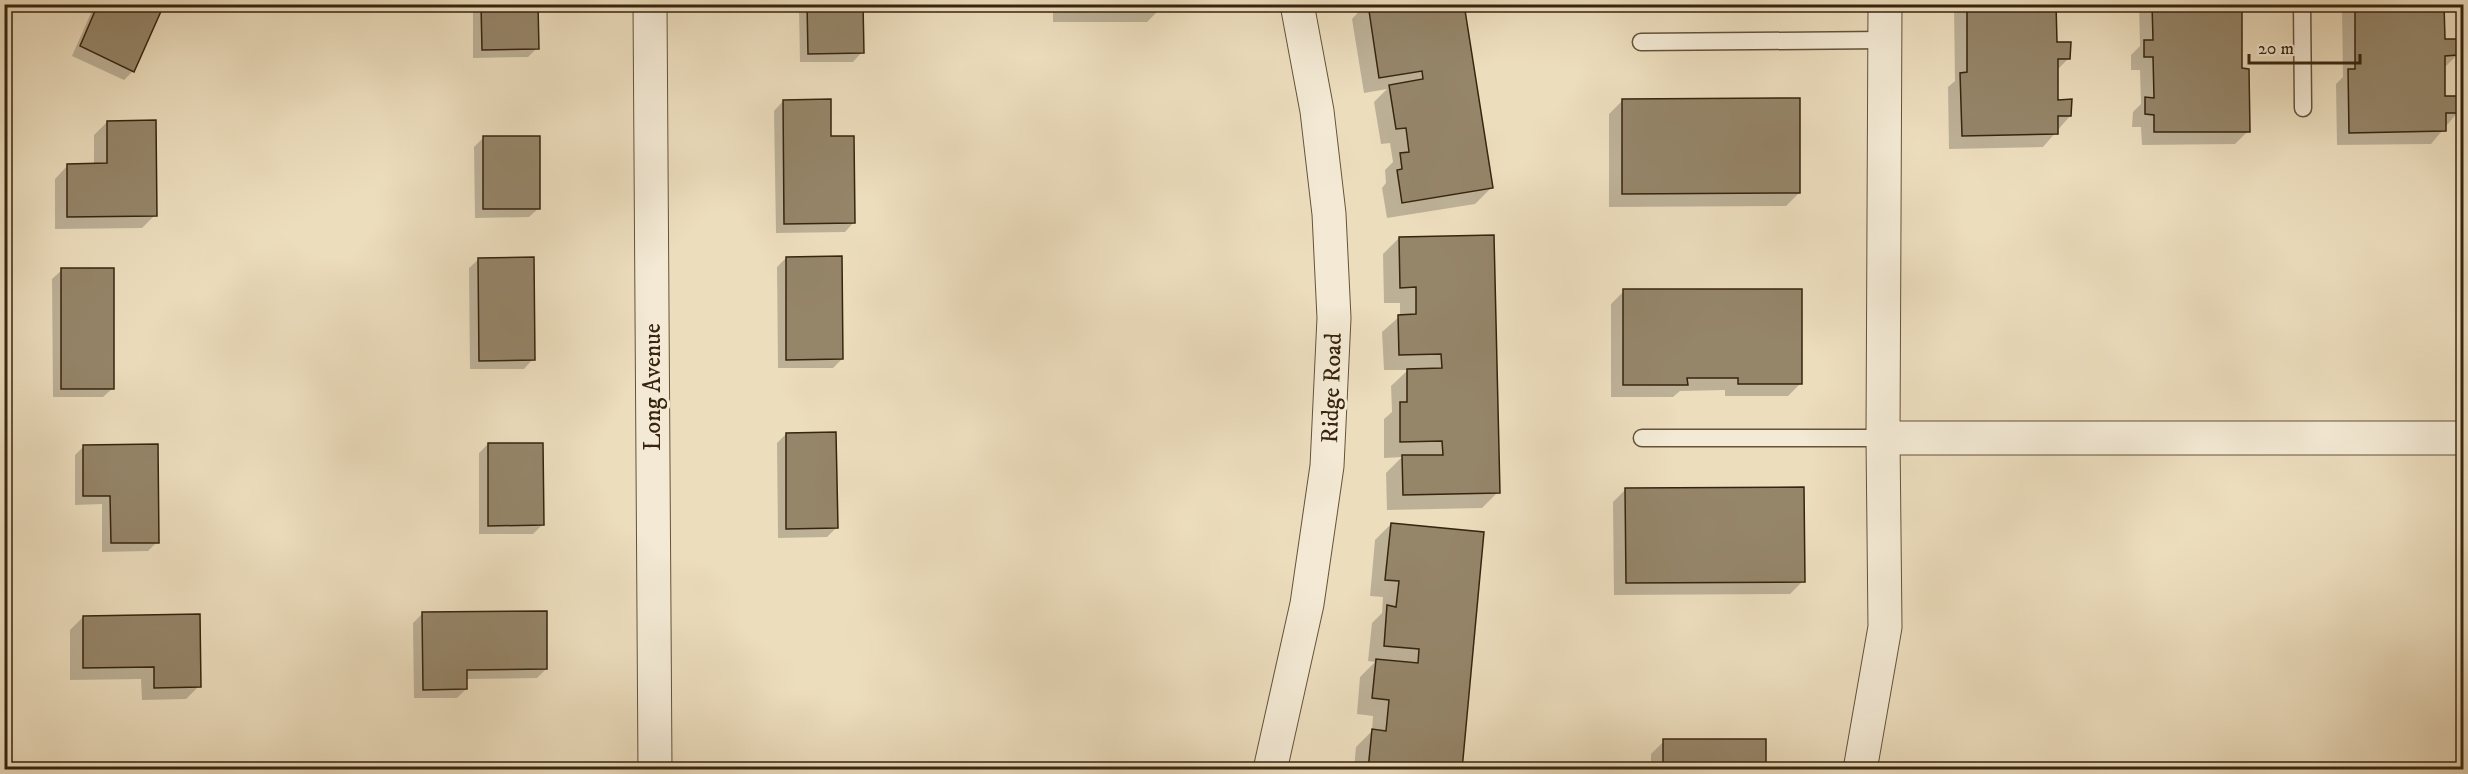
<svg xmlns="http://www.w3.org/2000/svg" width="2468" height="774" font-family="'IM FELL DW Pica',serif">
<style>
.shadow{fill:#0003}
.building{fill:#958569;stroke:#37250f;stroke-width:1.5}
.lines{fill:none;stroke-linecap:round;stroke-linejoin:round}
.lane-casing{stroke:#64533a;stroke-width:19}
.street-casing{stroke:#64533a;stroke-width:35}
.lane{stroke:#f3e9d4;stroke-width:16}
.street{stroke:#f3e9d4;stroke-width:33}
.labels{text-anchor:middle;stroke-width:6;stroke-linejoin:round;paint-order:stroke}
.street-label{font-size:24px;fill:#37250f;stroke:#f3e9d4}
</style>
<rect width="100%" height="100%" fill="#ecddbd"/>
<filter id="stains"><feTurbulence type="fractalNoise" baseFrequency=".00333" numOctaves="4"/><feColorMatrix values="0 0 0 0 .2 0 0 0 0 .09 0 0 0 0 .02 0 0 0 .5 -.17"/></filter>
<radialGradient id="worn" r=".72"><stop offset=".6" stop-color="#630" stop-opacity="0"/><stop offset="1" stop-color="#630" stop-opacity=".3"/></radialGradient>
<path class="shadow" d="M95 4H149L133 71 124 80 72 56Z
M473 4H537V48L528 57 473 58Z
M775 4H862V52L853 62H800L799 9 775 10Z
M1053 4H1163V6L1147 22H1053Z
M1366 4H1462L1491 188 1475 204 1387 218 1382 188 1386 183 1385 170 1393 162 1390 143 1381 144 1374 102 1387 89 1364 93 1352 19Z
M1607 4H1775L1607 5Z
M1954 4H2055V44L2069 58 2056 71 2057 102 2070 116 2043 147 1949 149 1948 87 1955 81Z
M2139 4H2240L2241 70 2248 131 2235 144 2142 145 2141 127H2132L2133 112 2141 104 2140 70H2131V55L2140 46Z
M2342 4H2443V41L2457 55 2444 68V98L2458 112 2431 144 2337 145 2336 84 2343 77Z
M783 101 830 138 854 222 845 232 776 233 774 111Z
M1622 101 1799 193 1786 206 1609 207V114Z
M107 122 155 215 142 228 55 229V179L68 165H94V135Z
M483 138 539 208 529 217 475 218 474 147Z
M1399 238 1498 492 1482 508 1387 510 1386 473 1402 457 1384 458V419L1392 412 1391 386 1408 370H1384L1382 332 1400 316V303H1384L1383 254Z
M786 258 842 359 833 368H778L777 267Z
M479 259 533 359 524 369H470L469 268Z
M62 270 113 388 103 397H53L52 279Z
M1624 291 1801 383 1788 396H1725V390L1680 391 1673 397H1611V304Z
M786 434 836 528 827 537 778 538 777 443Z
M488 444 542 525 533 534H479V453Z
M84 446 157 542 148 551 102 552V504L75 505V455Z
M1626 489 1803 581 1790 594 1614 595 1613 502Z
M1391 524 1461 770H1354L1356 747 1372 731 1373 716 1357 714 1360 677 1375 662 1368 661 1372 623 1382 613 1383 597 1370 596 1375 540Z
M422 614 546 669 537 678 466 679V689L457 698H414L413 623Z
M83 617 199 686 186 699 142 700 141 679 70 680V630Z
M1664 741 1764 763 1760 767 1767 770H1651V754Z"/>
<path class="building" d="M98 4H153L162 9 134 72 80 46Z
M481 4H538L539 49 482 50Z
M807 4H863L864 53 808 54Z
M1068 4H1165V7H1068Z
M1368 4H1464L1493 188 1402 203 1397 170 1402 169 1400 153 1409 152 1406 128 1396 129 1389 85 1423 79 1422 71 1379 78Z
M1967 4H2056L2057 42H2071L2070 59H2058V100L2072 99 2071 116H2058V134L1962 136 1960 73 1967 72Z
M2152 4H2242V68L2249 69 2250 132H2154V115L2145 114V97L2154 98 2153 57H2144V40H2153Z
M2355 4H2444L2445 39H2458V55L2445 56V96H2459V113H2446V131L2349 133 2348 69H2355Z
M1800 98V193L1622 194V99Z
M831 99V136H854L855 223 784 224 783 100Z
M156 120 157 216 67 217V164L107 163V121Z
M483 136H540V209H483Z
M1494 235 1500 493 1403 495 1402 455H1443L1442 441 1400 442V402H1407V369L1442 368 1441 354 1399 355 1398 315 1416 314V287L1400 288 1399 237Z
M842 256 843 359 786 360V257Z
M534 257 535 360 479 361 478 258Z
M61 268H114V389H61Z
M1623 289H1802V384H1738V378H1687L1688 385H1623Z
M836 432 838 528 786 529V433Z
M488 443H543L544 525 488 526Z
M158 444 159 543H111L110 496H83V445Z
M1804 487 1805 582 1626 583 1625 488Z
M1391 523 1484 532 1462 770H1368L1372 729 1386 731 1389 700 1372 698 1376 659 1418 663 1419 649 1384 646 1387 605 1396 607 1399 581 1385 580Z
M547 611V669L467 670V689L423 690 422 612Z
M200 614 201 687 154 688V667L83 668V616Z
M1663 739H1766V763L1760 766 1769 765V770H1663Z"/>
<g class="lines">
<g class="lane-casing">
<path id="lane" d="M2302 4 2303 108
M1641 42 1885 40
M1642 438H1883"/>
</g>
<g class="street-casing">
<path id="street" d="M650 4 655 770
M1883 438H2464
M1270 770 1307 604 1327 466 1334 318 1329 214 1317 111 1297 4
M1860 770 1885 627 1883 438 1885 4"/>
</g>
<use href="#lane" class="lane"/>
<use href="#street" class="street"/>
</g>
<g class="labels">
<g class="street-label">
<text transform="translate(652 387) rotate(-90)" y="8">Long Avenue</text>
<text transform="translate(1331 388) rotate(-88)" y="8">Ridge Road</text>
</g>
</g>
<rect width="2468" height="774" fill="none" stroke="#ecddbd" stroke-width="24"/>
<rect x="6" y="6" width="2456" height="762" fill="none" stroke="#37250f" stroke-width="3"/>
<rect x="12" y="12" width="2444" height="750" fill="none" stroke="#37250f" stroke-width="1.5"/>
<path d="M2249 54v9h111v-9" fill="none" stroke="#37250f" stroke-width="3"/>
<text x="2258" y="54" font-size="18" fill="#37250f" stroke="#f3e9d4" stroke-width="4.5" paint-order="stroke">20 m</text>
<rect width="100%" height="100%" filter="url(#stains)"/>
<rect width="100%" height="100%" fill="url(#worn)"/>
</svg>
